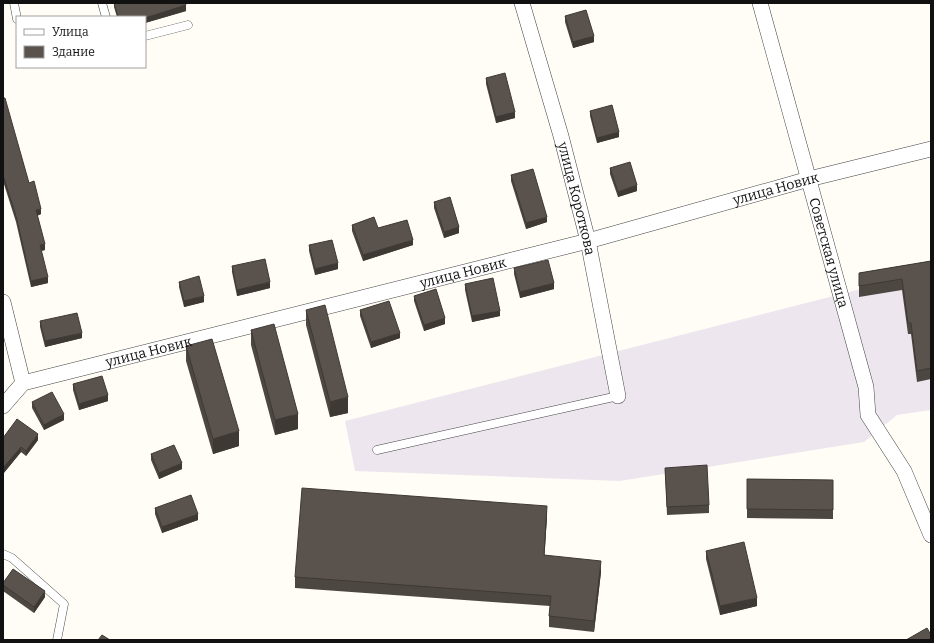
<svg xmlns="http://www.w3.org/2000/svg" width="934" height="643" font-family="Bitter,serif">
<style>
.industrial{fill:#eee6ef}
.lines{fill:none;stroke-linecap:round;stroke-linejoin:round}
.lane-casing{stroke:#444;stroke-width:9}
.street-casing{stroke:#444;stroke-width:16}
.lane{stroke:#fff;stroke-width:8}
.street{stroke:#fff;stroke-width:15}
.wall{fill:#4d4742}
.shaded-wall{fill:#3f3936}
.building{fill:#5a524d;stroke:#3f3936}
.labels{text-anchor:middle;stroke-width:4;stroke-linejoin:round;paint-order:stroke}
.street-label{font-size:14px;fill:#111;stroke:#fff}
</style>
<rect width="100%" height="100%" fill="#fffdf5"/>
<path class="industrial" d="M931 271V410L897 415 864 442 620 481 355 471 345 421Z"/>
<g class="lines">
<g class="lane-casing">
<path id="lane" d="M14 3 17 19
M102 3 106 17
M145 36 188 25
M377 450 618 396
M3 554 12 558 64 604 57 640"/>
</g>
<g class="street-casing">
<g id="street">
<path id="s1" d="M522 3 561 136 588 241 618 396"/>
<path id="s2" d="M760 3 866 387 868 415 904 471 931 535"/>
<path d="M3 302 23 383"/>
<path id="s3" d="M3 406 23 383 588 241 809 179 931 149"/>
</g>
</g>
<use href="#lane" class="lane"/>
<use href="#street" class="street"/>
</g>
<path class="wall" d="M114 3H185L186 11 145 23V17H117L114 7Z
M565 16 594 42 573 48 565 22Z
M486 78 515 118 496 123 486 84Z
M3 98 29 183 41 214 37 216 45 250 41 251 48 283 31 287 16 222 3 181Z
M590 111 619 137 597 143 590 116Z
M610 168 637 191 618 197 610 174Z
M511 175 547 222 526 229 511 181Z
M434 202 459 233 444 238 434 208Z
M352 225 378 228 413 245 363 261 352 231Z
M309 245 338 269 315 275 309 251Z
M931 261V379L917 382 911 334H908L902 290 859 297V273Z
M232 266 270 288 237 296 232 272Z
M514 268 554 289 520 298 514 274Z
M179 282 204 302 184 307 179 287Z
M465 284 500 316 472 322 465 290Z
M414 296 445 324 424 331 414 301Z
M306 310 348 413 330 417 306 325Z
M360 310 400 338 371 348 360 316Z
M40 321 82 338 45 347 40 327Z
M251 330 298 429 275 435 251 345Z
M186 346 239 446 213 454 186 361Z
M73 384 108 401 79 410 73 390Z
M32 402 64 420 44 430 32 408Z
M3 438 38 440 26 456 21 452 3 474Z
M151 454 182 469 159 479 151 460Z
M665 468 709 505V513L667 515Z
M747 479 833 480V519L747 518Z
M155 508 198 520 162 533 155 514Z
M547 516 544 555 601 572 594 632 549 627V616L550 606 295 588V577Z
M706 551 757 606 720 615 706 559Z
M3 585 45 597 34 613 3 591Z"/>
<path class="shaded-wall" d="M186 5V11L145 23V18Z
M594 36V42L573 48V42Z
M515 112V118L496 123V117Z
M619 132V137L597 143V138Z
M637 185V191L618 197V192Z
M41 209V214L36 216V210Z
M547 217V222L526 229V223Z
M459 227V233L444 238V232Z
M413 240V245L363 261V255Z
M45 244V250L40 251V245Z
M338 263V269L315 275V269Z
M48 277V283L31 287V281Z
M270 282V288L237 296V290Z
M554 283V289L520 298V292Z
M204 296V302L184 307V301Z
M500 311V316L472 322V316Z
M445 318V324L424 331V325Z
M82 333V338L45 347V341Z
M400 333V338L371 348V342Z
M108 395V401L79 410V404Z
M348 397V413L330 417V402Z
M64 414V420L44 430V425Z
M298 414V429L275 435V420Z
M239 431V446L213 454V439Z
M38 434V440L26 456V451Z
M21 447V452L3 474V468Z
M182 463V469L159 479V473Z
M547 506V516L544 565V555Z
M198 514V520L162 533V527Z
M601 561V572L594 632V621Z
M45 591V597L34 613V607Z
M757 598V606L720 615V606Z"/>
<path class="building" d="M114 3H185L186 5 145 18V17H118Z
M586 10 594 36 573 42 565 16Z
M505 73 515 112 496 117 486 78Z
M3 98H5L29 183 34 181 41 209 36 210 45 244 40 245 48 277 31 281 16 216 3 175Z
M612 105 619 132 597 138 590 111Z
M630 162 637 185 618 192 610 168Z
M533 169 547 217 526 223 511 175Z
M450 197 459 227 444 232 434 202Z
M374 217 378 228 407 220 413 240 363 255 352 225Z
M332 240 338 263 315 269 309 245Z
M265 259 270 282 237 290 232 266Z
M548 260 554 283 520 292 514 268Z
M931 261V368L917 371 911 323H908L902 279 859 286V273Z
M199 276 204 296 184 301 179 282Z
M493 278 500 311 472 316 465 284Z
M436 289 445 318 424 325 414 296Z
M389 301 400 333 371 342 360 310Z
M325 305 348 397 330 402 306 310Z
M77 313 82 333 45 341 40 321Z
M274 324 298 414 275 420 251 330Z
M212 339 239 431 213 439 186 346Z
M102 376 108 395 79 404 73 384Z
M52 392 64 414 44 425 32 402Z
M17 419 38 434 26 451 21 447 3 468V438Z
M174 445 182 463 159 473 151 454Z
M707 465 709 505 667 507 665 468Z
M747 479 833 480V510L747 509Z
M302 488 547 506 544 555 601 561 594 621 549 616 551 596 295 577Z
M191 495 198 514 162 527 155 508Z
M744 542 757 598 720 606 706 551Z
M13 569 45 591 34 607 3 585V583Z
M927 628 931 635V640H906Z
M102 635 110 640H98Z"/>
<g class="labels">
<g class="street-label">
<text dy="5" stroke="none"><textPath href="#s3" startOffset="808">улица Новик</textPath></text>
<text dy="5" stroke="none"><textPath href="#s1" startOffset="203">улица Короткова</textPath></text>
<text dy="5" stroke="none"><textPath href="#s2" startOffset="259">Советская улица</textPath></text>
<text dy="5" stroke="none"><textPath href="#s3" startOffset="484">улица Новик</textPath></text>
<text dy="5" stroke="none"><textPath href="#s3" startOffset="160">улица Новик</textPath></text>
</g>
</g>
<rect width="934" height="643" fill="none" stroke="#111111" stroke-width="8"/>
<rect x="16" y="16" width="130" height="52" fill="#ffffff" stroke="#a0a0a0"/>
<rect x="24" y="29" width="20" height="6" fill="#ffffff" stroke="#a0a0a0"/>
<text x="52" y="36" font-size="12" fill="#111111">Улица</text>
<rect x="24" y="46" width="20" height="12" fill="#5a524d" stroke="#a0a0a0"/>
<text x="52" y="56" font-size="12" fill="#111111">Здание</text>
</svg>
